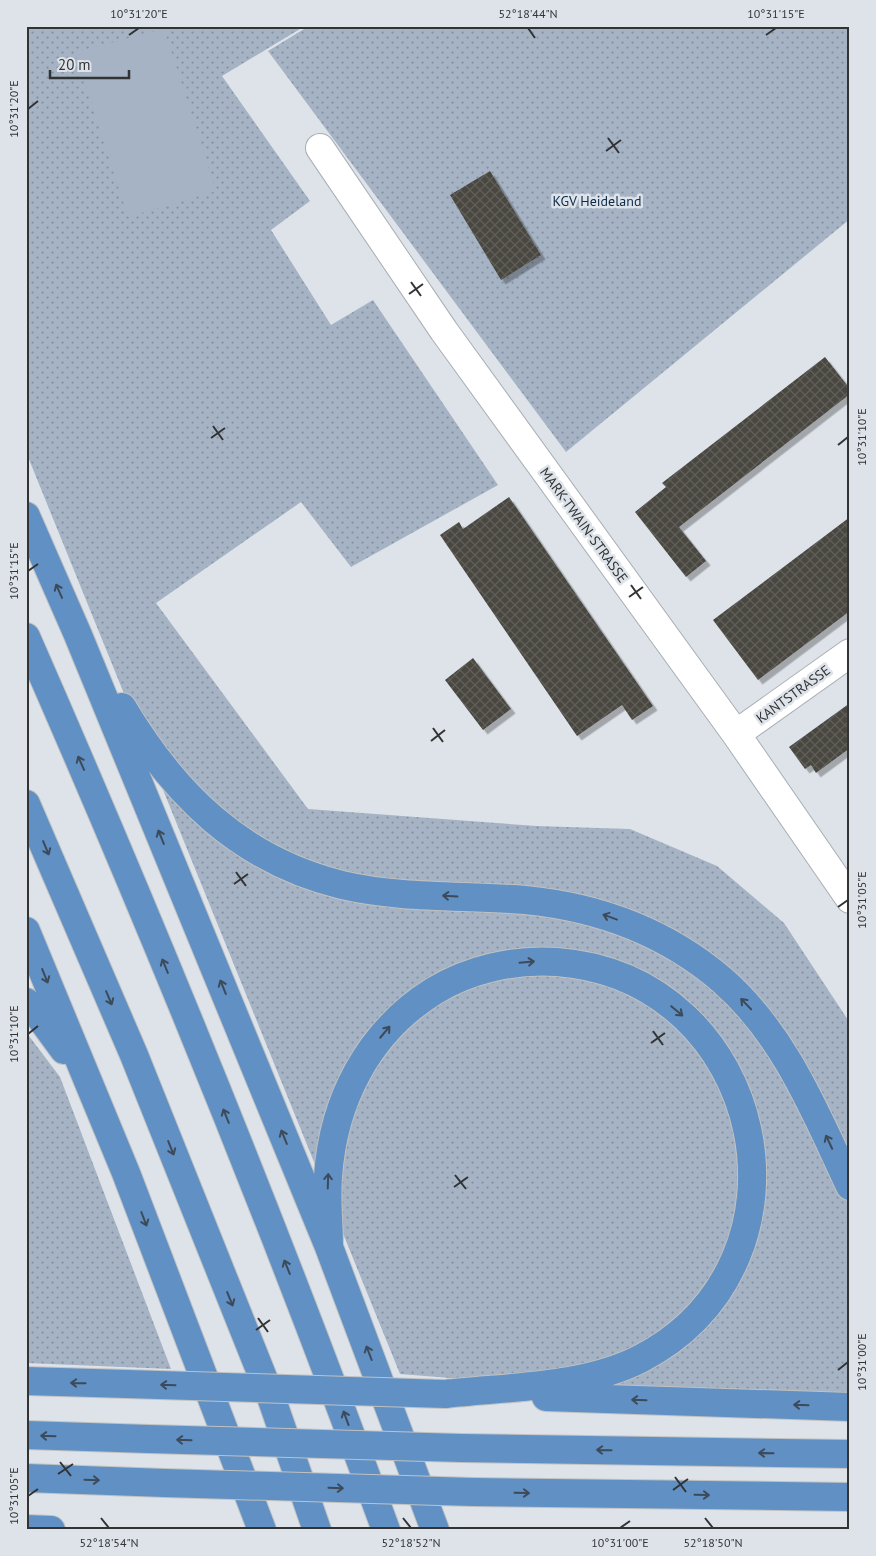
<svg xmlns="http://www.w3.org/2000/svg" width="876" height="1556" font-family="'PT Sans',sans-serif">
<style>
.grass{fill:url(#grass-dots)}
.pitch{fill:#a5b3c4}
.building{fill:url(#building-cross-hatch);filter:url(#shadow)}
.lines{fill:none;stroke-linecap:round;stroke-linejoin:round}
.minor-casing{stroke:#a8aeb4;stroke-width:30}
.highway-casing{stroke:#c1c2c2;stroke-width:30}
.minor{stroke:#fff;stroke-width:28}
.highway{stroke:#6090c4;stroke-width:28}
.highway-bridge-casing{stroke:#c1c2c2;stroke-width:30;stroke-linecap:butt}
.highway-bridge{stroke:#6090c4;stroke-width:28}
.oneway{stroke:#3d4a59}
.ticks{fill:none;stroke:#313335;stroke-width:2}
.labels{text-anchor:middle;stroke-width:5;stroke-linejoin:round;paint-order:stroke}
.park-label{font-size:14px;fill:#0b2b4c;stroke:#dde3e9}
.street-label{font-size:14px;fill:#313335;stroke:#dde3e9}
.neatline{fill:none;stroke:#313335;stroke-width:2}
.ticks-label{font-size:12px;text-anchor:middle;fill:#313335}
</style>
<defs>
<pattern id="grass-dots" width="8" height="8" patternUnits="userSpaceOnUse" patternTransform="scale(1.25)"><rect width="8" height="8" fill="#a5b3c4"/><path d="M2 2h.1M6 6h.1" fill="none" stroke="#8792a0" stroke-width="1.8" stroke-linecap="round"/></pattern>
<pattern id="building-cross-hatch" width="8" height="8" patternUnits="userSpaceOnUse" patternTransform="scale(1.25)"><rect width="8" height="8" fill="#484640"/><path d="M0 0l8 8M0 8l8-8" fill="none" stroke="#605f5a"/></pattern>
<filter id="shadow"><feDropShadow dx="4.5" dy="4.5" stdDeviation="0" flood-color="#0004"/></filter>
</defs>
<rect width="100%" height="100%" fill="#dde3e9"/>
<path class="grass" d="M26 26H305L222 76 310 201 271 230 331 325 373 300 498 485 351 567 301 502 156 603 308 809 536 826 630 829 717 866 784 923 850 1023V1393H637L400 1374 26 452Z
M309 26H850V219L566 452 268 51Z
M26 1032 60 1077 171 1369 26 1363Z"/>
<path class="pitch" d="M164 29 216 191 128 217 75 52Z"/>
<path class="building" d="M490 171 541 255 501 280 450 195Z
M825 357 850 389V394L679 527 706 561 686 577 635 512 666 487 662 483Z
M509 497 653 706 632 720 622 705 577 736 440 535 459 522 463 529Z
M850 517V611L758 680 713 620Z
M473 658 511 709 483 730 445 680Z
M850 703V748L816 773 811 765 805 769 789 747Z"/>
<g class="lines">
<g class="minor-casing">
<path id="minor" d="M320 148 444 331 736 734 850 899
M736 734 850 653"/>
</g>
<g class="highway-casing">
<path id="highway" d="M26 516 78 635 329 1247 435 1530
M26 637C155 931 276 1229 386 1530
M122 707C174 794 240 860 342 885 402 899 464 895 525 900 597 907 666 932 722 980 785 1035 815 1112 850 1186
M26 804 134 1055 272 1400 317 1530
M26 931 126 1173 262 1530
M26 1002 39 1016 64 1050
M329 1247C329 1224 326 1200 328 1177 333 1101 368 1032 434 991 470 969 515 959 557 962 767 978 827 1262 640 1359 583 1388 507 1387 445 1394
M26 1381 127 1384
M546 1397 850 1407
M26 1435 149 1439
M461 1448 850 1454
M26 1478 165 1483
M473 1492 850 1497
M26 1529 51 1530"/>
</g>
<use href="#minor" class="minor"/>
<use href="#highway" class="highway"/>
<g class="highway-bridge-casing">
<path id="highway-bridge" d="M127 1384 445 1394
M149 1439 461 1448
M165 1483 473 1492"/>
</g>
<use href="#highway-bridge" class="highway-bridge"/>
</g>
<defs><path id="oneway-shaft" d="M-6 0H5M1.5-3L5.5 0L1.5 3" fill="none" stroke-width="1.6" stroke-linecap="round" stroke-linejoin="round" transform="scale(1.25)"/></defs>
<g class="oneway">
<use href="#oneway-shaft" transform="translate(59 591) rotate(-114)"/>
<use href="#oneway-shaft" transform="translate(81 763) rotate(-114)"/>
<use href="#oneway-shaft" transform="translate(161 837) rotate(-112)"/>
<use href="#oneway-shaft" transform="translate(46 848) rotate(67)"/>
<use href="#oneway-shaft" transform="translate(450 896) rotate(-177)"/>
<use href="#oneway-shaft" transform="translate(610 917) rotate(-160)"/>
<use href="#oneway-shaft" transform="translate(527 962) rotate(-5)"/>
<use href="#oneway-shaft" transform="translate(165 966) rotate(-112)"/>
<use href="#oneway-shaft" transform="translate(45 976) rotate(68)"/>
<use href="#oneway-shaft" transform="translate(223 987) rotate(-112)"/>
<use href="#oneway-shaft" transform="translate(109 998) rotate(67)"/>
<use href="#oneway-shaft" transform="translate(746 1004) rotate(-134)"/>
<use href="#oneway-shaft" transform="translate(677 1011) rotate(40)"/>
<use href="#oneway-shaft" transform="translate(385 1032) rotate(-50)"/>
<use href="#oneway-shaft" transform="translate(226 1116) rotate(-112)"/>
<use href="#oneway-shaft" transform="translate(284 1137) rotate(-112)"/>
<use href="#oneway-shaft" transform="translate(829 1142) rotate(-115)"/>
<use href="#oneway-shaft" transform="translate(171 1148) rotate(68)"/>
<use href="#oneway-shaft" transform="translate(328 1181) rotate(-88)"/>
<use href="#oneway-shaft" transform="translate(144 1219) rotate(69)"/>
<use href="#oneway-shaft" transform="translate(287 1267) rotate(-112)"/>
<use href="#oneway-shaft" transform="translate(230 1299) rotate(68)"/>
<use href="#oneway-shaft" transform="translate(369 1353) rotate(-111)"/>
<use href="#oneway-shaft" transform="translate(78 1383) rotate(-179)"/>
<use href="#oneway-shaft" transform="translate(168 1385) rotate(-178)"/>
<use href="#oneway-shaft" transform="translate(639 1400) rotate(-178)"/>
<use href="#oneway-shaft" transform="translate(801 1405) rotate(-178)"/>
<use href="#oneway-shaft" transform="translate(346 1418) rotate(-110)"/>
<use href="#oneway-shaft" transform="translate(48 1436) rotate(-178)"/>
<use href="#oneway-shaft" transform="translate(184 1440) rotate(-178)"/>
<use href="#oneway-shaft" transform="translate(604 1450) rotate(-179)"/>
<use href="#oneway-shaft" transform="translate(766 1453) rotate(-179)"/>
<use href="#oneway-shaft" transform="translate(92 1480) rotate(2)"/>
<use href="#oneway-shaft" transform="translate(336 1488) rotate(2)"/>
<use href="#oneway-shaft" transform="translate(522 1493) rotate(1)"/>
<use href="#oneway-shaft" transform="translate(702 1495) rotate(1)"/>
</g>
<path class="ticks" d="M528 28 535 38M129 35 139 28M766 35 776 28M28 109 38 101M608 138 619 153M606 151 621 140M411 282 421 296M409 294 423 284M213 426 223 440M211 438 225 428M838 445 848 437M28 571 38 564M631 585 641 599M629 597 643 587M433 728 443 742M431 741 445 730M236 872 246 886M234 884 248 874M838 907 848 900M653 1031 663 1045M28 1034 38 1026M651 1043 665 1033M455 1175 466 1189M454 1187 468 1177M258 1318 268 1332M256 1330 270 1320M838 1370 848 1362M60 1462 71 1476M58 1474 73 1464M675 1477 686 1492M673 1490 688 1479M28 1496 38 1489M101 1518 109 1528M403 1518 411 1528M705 1518 713 1528M620 1528 630 1521"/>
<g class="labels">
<g class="park-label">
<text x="597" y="206">KGV Heideland</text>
</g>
<g class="street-label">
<text transform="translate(584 525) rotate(54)" y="5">MARK-TWAIN-STRASSE</text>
<text transform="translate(793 694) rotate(-36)" y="5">KANTSTRASSE</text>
</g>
</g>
<rect width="876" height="1556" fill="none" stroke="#dde3e9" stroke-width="55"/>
<path d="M50 70v8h79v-8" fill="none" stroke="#313335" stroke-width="2.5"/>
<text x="58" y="70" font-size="15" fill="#313335" stroke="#dde3e9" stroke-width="4" paint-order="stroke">20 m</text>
<rect x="28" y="28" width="820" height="1500" class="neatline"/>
<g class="ticks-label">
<text x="139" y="18">10°31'20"E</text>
<text x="528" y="18">52°18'44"N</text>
<text x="776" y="18">10°31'15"E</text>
<text transform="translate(14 109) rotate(-90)" y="4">10°31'20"E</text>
<text transform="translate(862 437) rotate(-90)" y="4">10°31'10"E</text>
<text transform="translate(14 571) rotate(-90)" y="4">10°31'15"E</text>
<text transform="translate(862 900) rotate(-90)" y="4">10°31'05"E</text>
<text transform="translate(14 1034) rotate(-90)" y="4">10°31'10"E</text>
<text transform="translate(862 1362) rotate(-90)" y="4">10°31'00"E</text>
<text transform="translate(14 1496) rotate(-90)" y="4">10°31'05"E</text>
<text x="109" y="1547">52°18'54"N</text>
<text x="411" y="1547">52°18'52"N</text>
<text x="620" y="1547">10°31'00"E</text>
<text x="713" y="1547">52°18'50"N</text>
</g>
</svg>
